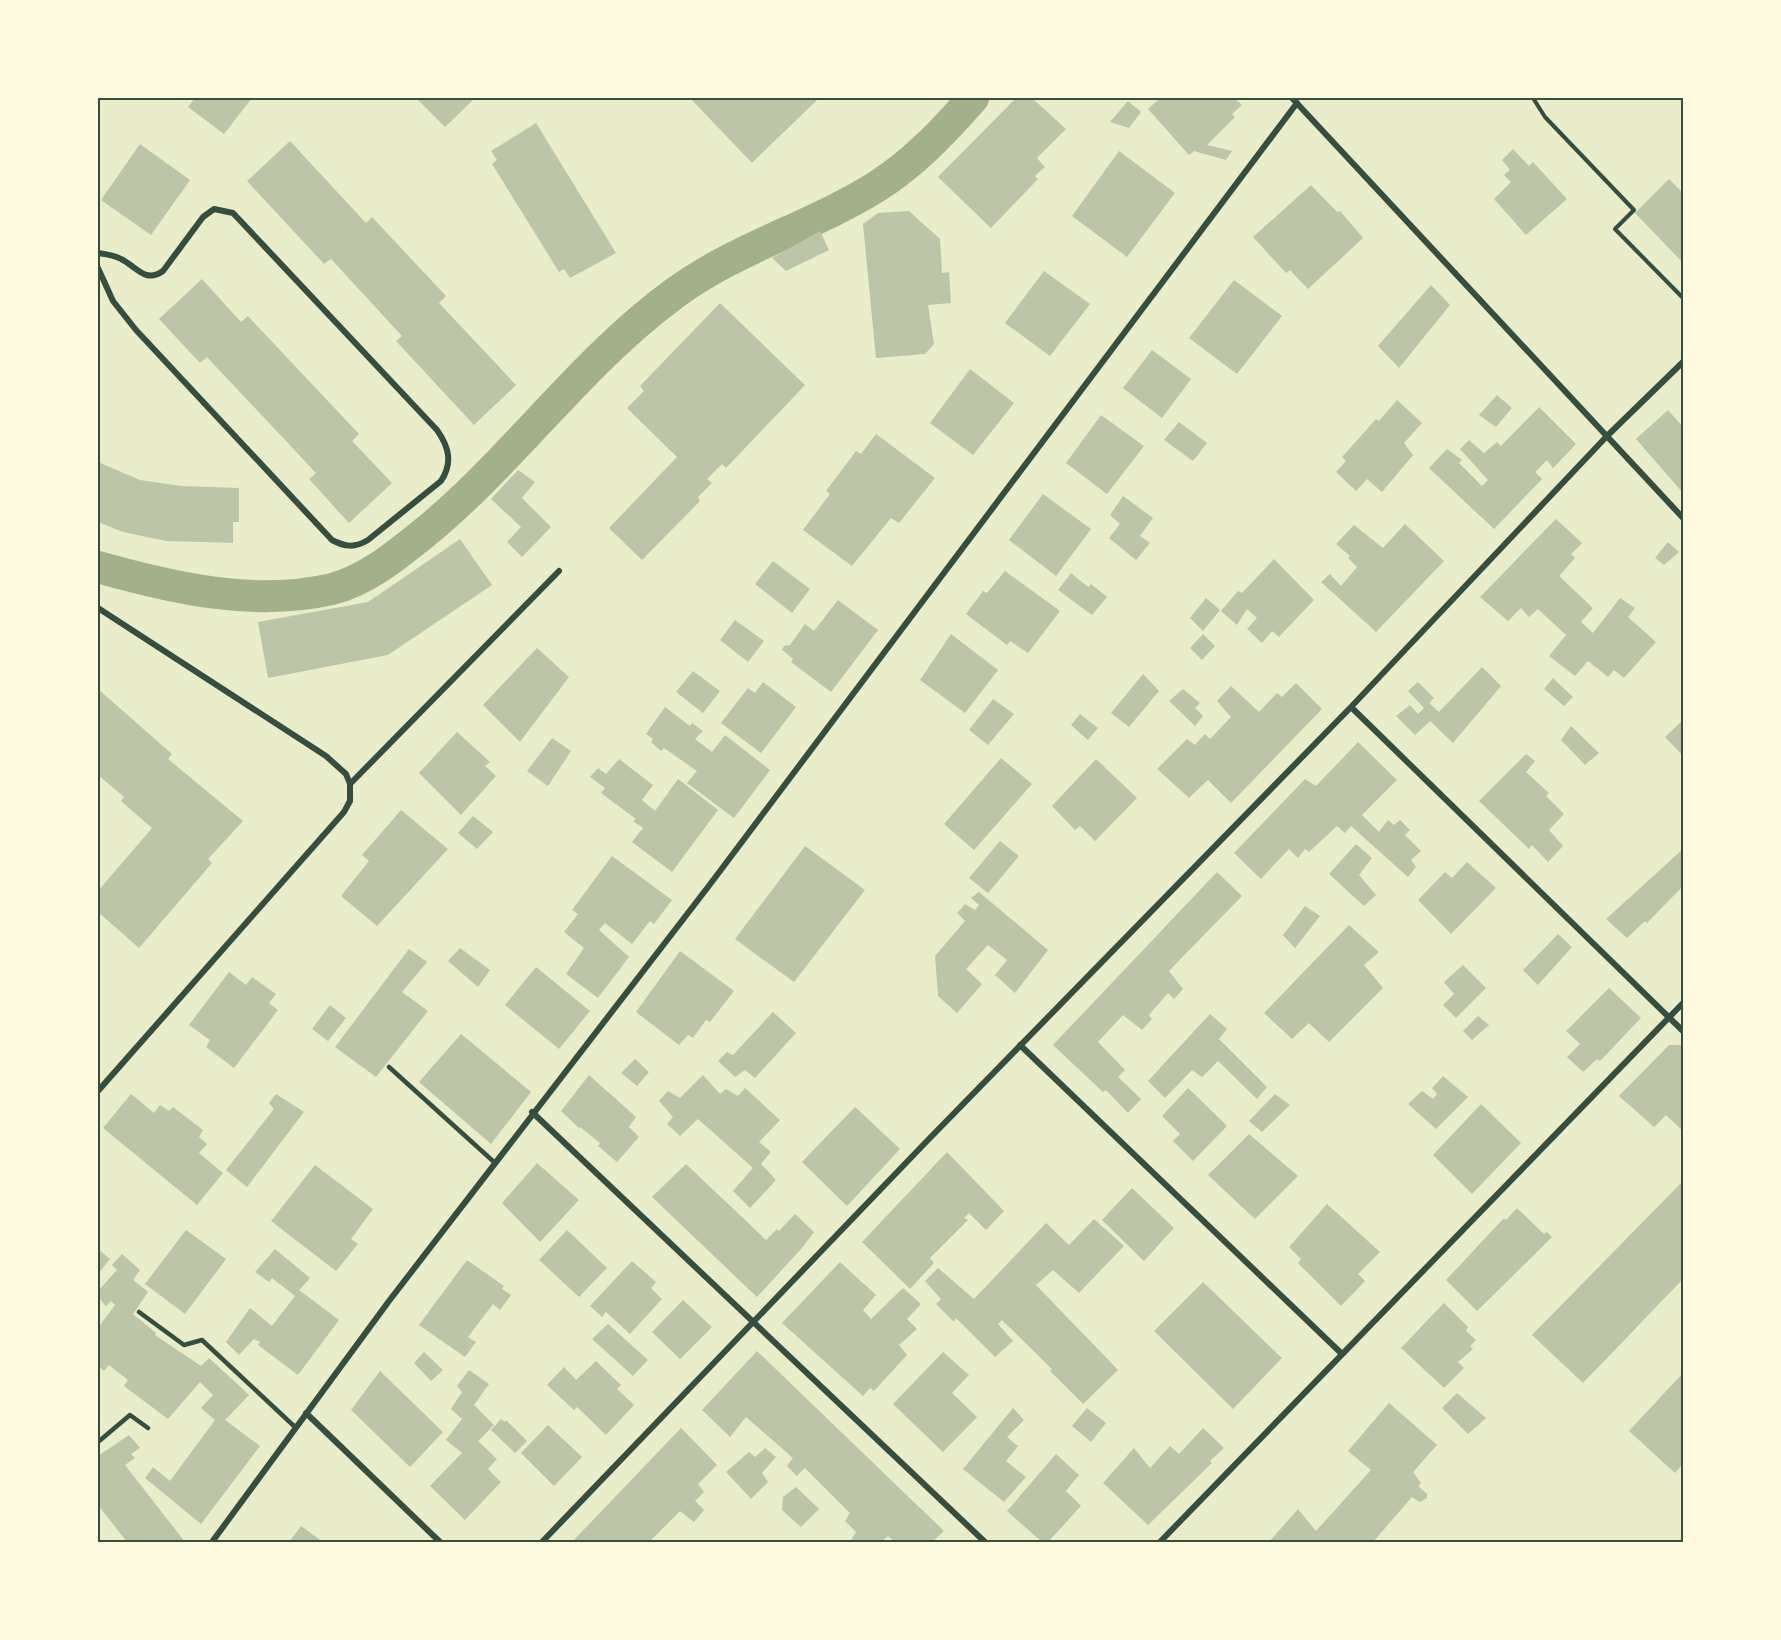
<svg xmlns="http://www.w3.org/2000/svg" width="1781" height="1640" font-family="'Roboto Serif',serif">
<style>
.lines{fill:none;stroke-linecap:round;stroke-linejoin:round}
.canal{stroke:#a3b18a;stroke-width:32}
.building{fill:#bcc5a7}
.path{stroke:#344e41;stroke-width:4}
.service{stroke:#344e41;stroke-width:4.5}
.minor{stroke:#344e41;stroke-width:6}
.neatline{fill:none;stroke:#344e41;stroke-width:2}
</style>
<rect width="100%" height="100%" fill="#e9edc9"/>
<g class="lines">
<path class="canal" d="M98 567C172 588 255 607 332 589 364 581 393 558 418 538 511 464 579 363 675 293 736 248 812 227 876 187 914 163 944 131 973 98"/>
</g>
<path class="building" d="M195 98H252L224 134 188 107Z
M416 98H475L445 127Z
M690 98H819L752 163Z
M1016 98H1032L1066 129 1037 158 1045 167 1035 176 1038 179 991 228 938 177Z
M1160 98H1234L1242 105 1232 114 1235 117 1207 145 1232 151 1226 160 1194 151 1189 155 1148 109Z
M1128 101 1141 112 1129 128 1110 122Z
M536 123 616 253 570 278 564 269 559 272 492 164 497 160 491 151Z
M290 141 366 223 372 217 446 296 439 303 516 385 474 425 396 341 402 336 331 259 324 264 247 181Z
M140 144 190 180 151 235 101 200Z
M1513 149 1529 166 1533 162 1567 199 1526 235 1494 199 1511 182 1504 175 1510 170 1502 160Z
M1119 151 1175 193 1127 257 1072 216Z
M1669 179 1683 193V263L1635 213Z
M1311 185 1337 212 1340 211 1363 238 1308 289 1290 270 1286 273 1253 237Z
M909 211 940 239 942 273 949 272 951 303 928 305 934 344 925 354 876 358 863 224 878 213Z
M820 231 829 250 786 271 772 258Z
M1044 271 1090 304 1050 356 1005 323Z
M202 279 241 322 248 316 359 434 352 441 392 483 349 523 309 479 316 473 207 357 200 363 159 319Z
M1234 280 1282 316 1237 374 1189 338Z
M1431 285 1450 305 1399 368 1378 346Z
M720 303 805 385 726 468 722 464 707 479 712 483 698 497 700 501 642 560 609 528 677 457 627 408 644 391 640 386Z
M1152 350 1191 379 1162 418 1123 388Z
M970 369 1014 403 973 455 930 423Z
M1497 395 1512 408 1496 427 1479 415Z
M1397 400 1422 423 1404 443 1413 455 1382 492 1367 479 1356 491 1336 472 1346 461 1342 457 1376 419 1379 421Z
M1539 407 1576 444 1553 468 1547 460 1535 472 1542 479 1494 529 1429 468 1447 449 1462 460 1459 463 1482 486 1488 480 1460 449 1469 440 1484 453 1497 442 1501 446Z
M1668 410 1683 427V493L1636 439Z
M1101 415 1144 446 1107 494 1066 463Z
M1179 422 1207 443 1193 461 1164 440Z
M876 434 935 478 899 523 891 518 852 566 803 530 830 494 826 491 856 451 861 454Z
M98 462 140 480 181 486 239 488V522H233V543L166 541 123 532 98 522Z
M518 470 535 482 522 498 551 527 522 557 507 542 521 527 491 499Z
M1043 494 1091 529 1056 576 1009 540Z
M1123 496 1153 518 1140 536 1150 543 1136 560 1109 538 1120 524 1110 515Z
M1556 519 1582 543 1571 554 1575 558 1559 576 1593 608 1581 622 1593 633 1620 598 1635 608 1628 617 1656 642 1624 678 1614 670 1608 677 1588 661 1575 676 1549 656 1566 635 1538 609 1529 617 1521 608 1508 621 1480 597Z
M1405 524 1444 561 1376 632 1321 582 1330 574 1341 586 1357 567 1348 558 1350 556 1336 544 1354 525 1383 548Z
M460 539 492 585 388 655 268 678 258 622 368 602Z
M1668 542 1679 552 1664 565 1655 558Z
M1274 559 1314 600 1279 637 1272 631 1262 643 1247 629 1257 618 1247 609 1237 625 1221 611 1238 591 1242 593Z
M773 561 810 589 792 613 755 584Z
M1005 571 1060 611 1028 653 1010 641 1007 645 966 614 983 591 987 593Z
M1071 573 1088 587 1091 584 1107 597 1092 615 1058 590Z
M1206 598 1220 610 1203 631 1190 618Z
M838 600 878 630 831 692 791 662 793 659 782 650 784 646 790 645 805 624 814 631Z
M735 620 764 641 748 662 720 640Z
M951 634 998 670 965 713 920 680Z
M1203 634 1215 646 1202 660 1190 648Z
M537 648 569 677 520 742 483 705Z
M1482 667 1501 686 1453 743 1430 721 1415 735 1396 716 1410 705 1418 714 1424 708 1408 691 1418 682 1434 698 1429 703 1439 712Z
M693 671 720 691 703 713 676 692Z
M1143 674 1159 691 1129 727 1111 713Z
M1553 678 1573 697 1564 706 1544 689Z
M763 682 796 707 761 753 721 723 748 688 755 693Z
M1296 683 1322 709 1231 803 1208 780 1189 798 1157 769 1187 739 1195 745 1205 734 1210 739 1231 717 1217 701 1231 686 1259 712 1277 693 1282 697Z
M98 689 172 754 168 759 243 821 208 859 212 863 139 948 98 912V891L152 828 121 801 124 797 98 775Z
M1183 689 1200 703 1195 708 1203 716 1195 726 1169 701Z
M993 699 1014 714 988 745 969 730Z
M665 707 690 726 692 723 703 731 695 739 712 752 725 735 770 770 734 818 687 783 697 771 664 748 661 751 651 742 653 739 646 734Z
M1080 714 1098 728 1088 740 1071 725Z
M1683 720V756L1665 737Z
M1571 726 1599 753 1585 765 1561 740Z
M457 732 490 762 485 766 496 776 461 815 419 773Z
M552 738 571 751 548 786 527 771Z
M1358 742 1397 780 1362 815 1379 832 1388 820 1394 825 1400 820 1410 830 1405 835 1421 851 1411 860 1416 867 1408 877 1351 826 1345 833 1337 826 1309 852 1305 849 1298 858 1289 849 1261 879 1234 853 1305 779 1316 786Z
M1526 754 1535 761 1526 772 1549 793 1546 796 1564 814 1549 830 1563 846 1548 862 1532 845 1529 849 1479 801Z
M1001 758 1032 784 974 850 944 824Z
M619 759 653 785 642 800 655 811 678 779 718 810 672 872 632 842 643 828 633 821 636 819 601 793 605 788 590 777 598 768 606 774Z
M1096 759 1137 798 1095 841 1080 826 1075 830 1052 806Z
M401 810 448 849 377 926 341 896 369 861 362 855Z
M473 816 493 832 477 849 458 833Z
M1000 841 1019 856 988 893 969 878Z
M1356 844 1372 858 1359 875 1376 895 1364 906 1329 874Z
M805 846 865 890 794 982 735 939Z
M1683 849V886L1647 923 1645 921 1627 938 1606 919Z
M612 856 672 900 654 924 650 921 632 944 605 923 599 930 629 957 598 998 566 974 584 948 564 932 578 914 572 910Z
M1467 862 1496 888 1451 934 1418 900 1445 872 1452 878Z
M1217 872 1242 896 1169 971 1183 989 1174 999 1168 993 1149 1015 1152 1019 1142 1030 1123 1015 1098 1042 1125 1070 1118 1077 1141 1099 1128 1113 1106 1090 1103 1092 1053 1045Z
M979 892 1048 950 1015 993 995 975 1007 960 988 945 966 969 982 984 957 1013 938 996 935 956 965 921 957 913 965 904 975 910 979 905 971 898Z
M1305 906 1320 916 1295 948 1283 935Z
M1349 925 1379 952 1364 965 1383 988 1329 1042 1309 1023 1292 1039 1264 1013Z
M1558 934 1572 947 1538 985 1523 970Z
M460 948 490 970 478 987 448 961Z
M409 949 427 962 402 992 428 1011 376 1077 335 1047Z
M680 951 734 991 710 1022 706 1020 693 1038 688 1035 679 1045 636 1012Z
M1463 965 1486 988 1456 1018 1443 1005 1454 994 1444 982Z
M536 967 590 1011 559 1049 505 1005Z
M229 972 246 985 252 977 276 994 269 1003 278 1010 234 1068 206 1047 210 1040 189 1025Z
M1609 988 1641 1018 1600 1061 1597 1059 1583 1072 1567 1057 1580 1044 1566 1031Z
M330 1005 346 1018 328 1041 312 1029Z
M773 1012 796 1033 755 1078 745 1070 735 1077 718 1061 727 1052 733 1055Z
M1210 1014 1227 1029 1219 1039 1267 1087 1257 1099 1218 1061 1202 1077 1192 1070 1165 1098 1148 1081Z
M1478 1016 1489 1025 1472 1040 1463 1031Z
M461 1034 531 1092 491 1144 419 1082Z
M1669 1045H1683V1131L1666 1115 1654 1127 1619 1096Z
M635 1059 649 1072 637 1086 621 1073Z
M589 1075 636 1117 629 1127 639 1137 617 1162 598 1146 600 1143 580 1127 579 1128 561 1111Z
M703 1075 720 1094 726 1089 738 1096 745 1088 780 1120 759 1142 771 1152 761 1164 776 1180 750 1208 733 1191 753 1168 698 1119 680 1136 667 1124 673 1117 659 1101 668 1091 680 1098Z
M1443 1076 1468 1097 1436 1129 1408 1104 1422 1091 1433 1099 1437 1094 1432 1088Z
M1188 1088 1227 1126 1193 1161 1173 1141 1180 1134 1162 1116Z
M131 1094 154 1113 160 1105 169 1111 173 1107 203 1130 199 1137 207 1144 199 1153 223 1173 197 1205 103 1128Z
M276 1094 304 1112 247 1187 226 1170 274 1109 269 1103Z
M1275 1094 1290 1105 1262 1132 1249 1121Z
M1481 1104 1521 1143 1472 1194 1433 1155Z
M855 1107 900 1149 847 1206 802 1162Z
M1249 1134 1298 1176 1255 1219 1208 1175Z
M947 1152 1004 1211 986 1230 969 1213 964 1218 968 1220 930 1258 934 1263 910 1289 862 1242Z
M537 1163 579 1200 540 1242 502 1203Z
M686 1164 766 1240 777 1229 779 1231 795 1214 814 1232 802 1248 757 1297 652 1197Z
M315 1165 373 1209 351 1239 358 1244 336 1271 271 1221Z
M1683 1181V1279L1583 1383 1532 1335Z
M1132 1188 1174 1228 1144 1261 1102 1220Z
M1327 1204 1380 1252 1358 1274 1365 1281 1341 1306 1298 1263 1301 1259 1289 1247Z
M1517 1208 1544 1234 1547 1232 1552 1237 1477 1311 1446 1280 1504 1218 1506 1220Z
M1094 1219 1124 1246 1079 1293 1053 1270 1036 1285 1118 1370 1083 1404 1050 1371 1052 1369 1002 1320 998 1324 1013 1341 995 1357 956 1318 954 1322 936 1304 941 1299 925 1281 938 1268 974 1299 1046 1223 1069 1245Z
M186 1230 226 1259 185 1314 145 1284Z
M567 1230 607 1268 579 1297 539 1260Z
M98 1249 110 1259 98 1274Z
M275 1249 310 1278 299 1290 339 1320 298 1375 258 1345 260 1342 254 1339 239 1355 226 1342 250 1308 272 1326 295 1296 272 1278 269 1282 255 1272Z
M122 1254 140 1270 133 1280 148 1292 133 1314 156 1333 155 1335 201 1366 209 1358 249 1395 225 1420 260 1446 201 1524 145 1478 153 1467 170 1481 215 1420 201 1408 213 1395 200 1382 168 1419 124 1386 128 1380 109 1365 104 1371 98 1366V1328L115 1305 111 1301 106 1306 98 1297V1291L117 1270 112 1265Z
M467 1260 504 1286 502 1289 511 1295 500 1310 493 1304 468 1337 476 1342 465 1357 419 1325Z
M632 1261 656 1282 651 1288 662 1299 630 1334 606 1312 602 1317 590 1306Z
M840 1262 876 1295 863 1310 871 1319 903 1288 921 1304 907 1319 917 1329 899 1345 907 1355 874 1391 870 1388 863 1396 782 1323Z
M1203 1282 1282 1358 1233 1409 1154 1331Z
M683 1300 712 1327 680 1359 652 1332Z
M1444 1303 1468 1327 1466 1331 1476 1340 1470 1346 1473 1349 1458 1362 1464 1368 1444 1388 1401 1348Z
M608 1324 648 1360 633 1376 592 1339Z
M757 1351 944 1531 932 1542H895L888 1536 881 1542H850L856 1532 845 1521 850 1513 805 1468 797 1476 787 1466 793 1458 746 1417 730 1437 702 1410Z
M424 1352 443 1370 431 1381 414 1363Z
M943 1352 969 1375 952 1393 977 1417 943 1452 893 1404Z
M596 1361 621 1385 617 1389 634 1405 606 1435 577 1407 574 1410 547 1385 564 1367 576 1380Z
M469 1370 489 1384 474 1405 494 1425 478 1441 497 1459 488 1469 501 1482 465 1520 430 1486 462 1453 446 1440 462 1419 451 1409 462 1392 457 1386Z
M380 1371 443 1432 410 1467 351 1410Z
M1683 1373V1464L1675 1473 1629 1431Z
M1457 1393 1486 1418 1468 1434 1442 1408Z
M1389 1403 1437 1445 1413 1472 1421 1483 1418 1486 1427 1494V1498L1420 1502 1412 1497 1373 1542H1269L1298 1509 1316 1531 1371 1470 1348 1451Z
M1013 1408 1024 1420 1007 1437 1018 1446 1006 1461 1026 1477 1004 1502 963 1469Z
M1087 1408 1106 1423 1091 1442 1072 1426Z
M501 1419 505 1422 506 1420 527 1441 515 1453 491 1430Z
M548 1425 582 1457 554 1486 521 1453Z
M681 1428 717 1465 698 1484 704 1492 695 1501 704 1510 694 1522 680 1511 649 1542H572Z
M1203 1428 1224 1448 1210 1461 1212 1463 1148 1525 1103 1483 1134 1448 1150 1468 1170 1446 1179 1454Z
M129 1435 140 1448 131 1454 135 1458 125 1465 185 1542H127L98 1505V1456Z
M765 1448 776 1457 762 1473 768 1482 751 1499 726 1472 749 1452 755 1457Z
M1056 1454 1079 1475 1066 1491 1081 1506 1048 1542H1042L1007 1511Z
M796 1487 819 1509 801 1527 782 1510 783 1497Z
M301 1526 323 1542H289Z"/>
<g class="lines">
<path class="path" d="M1533 98 1545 117 1634 210 1615 229 1684 299"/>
<path class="service" d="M389 1067 494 1162
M139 1312 184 1345 202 1340 295 1427
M98 1442 130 1415 148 1428"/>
<path class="minor" d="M1292 98 1684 519
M98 253C105 254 114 255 121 259 136 266 145 284 163 271L203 217 214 209 233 213 437 430C449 447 453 463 441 481L368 540C355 548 345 547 332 540L136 330 113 301 98 268
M98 608 326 756 346 774 350 784
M1351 707 1684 1032
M1020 1045 1341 1353
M98 1091 344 812 350 801V784L559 571
M532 1112 985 1542
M306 1413 440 1542
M212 1542 389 1301 708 887 1297 103
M542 1542 926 1142 1351 707 1607 436 1684 361
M1160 1542 1684 1002"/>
</g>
<rect width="1781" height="1640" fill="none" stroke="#fefae0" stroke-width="198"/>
<rect x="99" y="99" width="1583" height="1442" class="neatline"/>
</svg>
